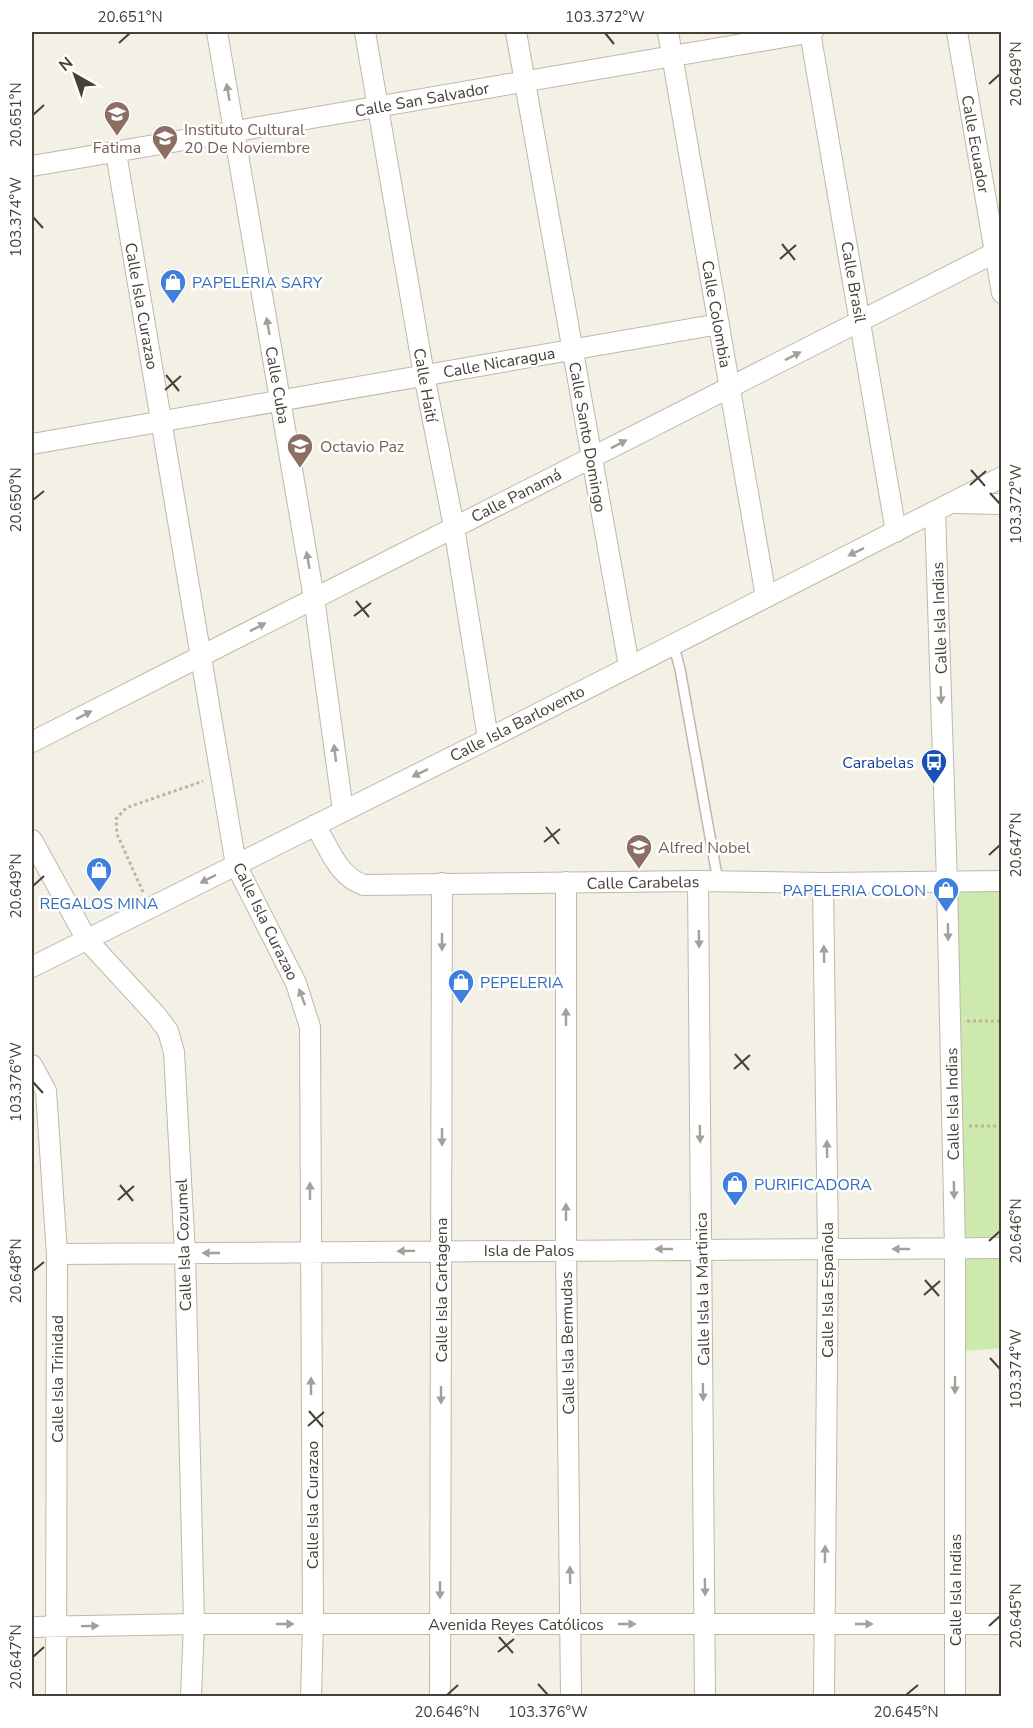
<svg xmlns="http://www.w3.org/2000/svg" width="1033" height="1728" font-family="'Nunito Sans',sans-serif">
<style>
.green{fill:#cde9ae}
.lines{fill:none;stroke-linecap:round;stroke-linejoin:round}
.service-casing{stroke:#bfb8a9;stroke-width:12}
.minor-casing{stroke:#bfb8a9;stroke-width:22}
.path{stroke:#c1b49a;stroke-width:3;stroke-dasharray:3 3;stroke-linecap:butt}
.service{stroke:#fff;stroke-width:9}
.minor{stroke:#fff;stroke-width:20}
.oneway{fill:#a2a09a}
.ticks{fill:none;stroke:#464035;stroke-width:2}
.labels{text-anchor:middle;stroke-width:5;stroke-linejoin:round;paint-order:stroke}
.street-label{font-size:16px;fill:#464035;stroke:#fff}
.education-label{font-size:16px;fill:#785e54;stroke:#fff;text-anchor:start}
.shop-label{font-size:16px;fill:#366cbe;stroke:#fff;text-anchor:start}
.transit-label{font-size:16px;fill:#164399;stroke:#fff;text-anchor:end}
.neatline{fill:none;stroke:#464035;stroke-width:2}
.ticks-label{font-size:15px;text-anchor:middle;fill:#464035}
</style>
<rect width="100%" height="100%" fill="#f3f0e6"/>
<path class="green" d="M955 890H1001V1237L964 1238Z
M963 1259H1001V1348L964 1351Z"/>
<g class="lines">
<g class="service-casing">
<path id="service" d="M673 643 680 669 718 881"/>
</g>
<g class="minor-casing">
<path id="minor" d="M217 32 314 598 343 811
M365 32 424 375 454 527 488 739
M516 32 629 666
M668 32 766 597
M810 32 896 532
M957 32 1002 293
M116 153 236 865 296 983 310 1027 313 1624 311 1696
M32 166 813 32
M32 444 719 324
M956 503 1002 504
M935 511 947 882 955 1248V1696
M32 742 1002 249
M315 825C329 847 337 876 364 885L698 881 823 883 1002 881
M32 840 87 940 156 1015 168 1031 174 1052 185 1253 194 1624 191 1696
M698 881 705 1696
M566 882V1250L571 1696
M823 883 828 1249 824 1696
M32 967 488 739 1002 477
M32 1065 46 1091 57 1254 56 1696
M57 1254 1002 1248
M32 1627 194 1624H1002
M440 1696 442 883"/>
</g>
<path class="path" d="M143 892 117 834 116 819 126 808 203 781
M967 1021H1002
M969 1126H1002"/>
<use href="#service" class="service"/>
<use href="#minor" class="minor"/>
</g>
<defs><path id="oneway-solid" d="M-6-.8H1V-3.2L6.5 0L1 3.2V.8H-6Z" transform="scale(1.5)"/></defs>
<g class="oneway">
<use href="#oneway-solid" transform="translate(228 92) rotate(-100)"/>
<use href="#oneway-solid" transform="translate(268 326) rotate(-100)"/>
<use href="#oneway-solid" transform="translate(793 356) rotate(-27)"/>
<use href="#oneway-solid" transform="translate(619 444) rotate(-27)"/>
<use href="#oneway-solid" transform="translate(856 552) rotate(154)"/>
<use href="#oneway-solid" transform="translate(308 560) rotate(-100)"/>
<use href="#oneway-solid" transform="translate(258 627) rotate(-27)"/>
<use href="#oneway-solid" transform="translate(941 695) rotate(88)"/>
<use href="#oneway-solid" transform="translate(84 715) rotate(-27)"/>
<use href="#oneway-solid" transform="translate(335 753) rotate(-97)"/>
<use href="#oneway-solid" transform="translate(420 773) rotate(154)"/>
<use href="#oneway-solid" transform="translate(208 879) rotate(153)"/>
<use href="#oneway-solid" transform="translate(948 932) rotate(89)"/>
<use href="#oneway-solid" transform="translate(699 939) rotate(89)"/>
<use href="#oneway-solid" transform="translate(442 942) rotate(90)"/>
<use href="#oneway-solid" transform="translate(824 954) rotate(-91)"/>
<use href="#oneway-solid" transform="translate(302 997) rotate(-110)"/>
<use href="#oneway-solid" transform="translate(566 1017) rotate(-90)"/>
<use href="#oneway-solid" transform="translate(700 1134) rotate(89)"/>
<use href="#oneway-solid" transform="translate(442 1137) rotate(90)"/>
<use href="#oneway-solid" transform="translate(827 1149) rotate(-91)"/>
<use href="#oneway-solid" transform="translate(954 1190) rotate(89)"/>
<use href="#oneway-solid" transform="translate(310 1191) rotate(-90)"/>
<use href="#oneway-solid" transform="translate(566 1212) rotate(-90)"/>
<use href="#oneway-solid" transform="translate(664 1249) rotate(180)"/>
<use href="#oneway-solid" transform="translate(901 1249) rotate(180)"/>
<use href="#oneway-solid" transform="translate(406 1251) rotate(179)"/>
<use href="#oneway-solid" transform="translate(211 1253) rotate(180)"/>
<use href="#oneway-solid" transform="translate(955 1385) rotate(90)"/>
<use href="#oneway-solid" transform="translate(311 1386) rotate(-90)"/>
<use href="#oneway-solid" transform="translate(703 1392) rotate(89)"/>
<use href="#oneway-solid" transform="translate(441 1395) rotate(90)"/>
<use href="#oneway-solid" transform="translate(825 1554) rotate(-89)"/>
<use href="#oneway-solid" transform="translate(570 1575) rotate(-91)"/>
<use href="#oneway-solid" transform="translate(705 1587) rotate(89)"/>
<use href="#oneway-solid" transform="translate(440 1590) rotate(90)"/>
<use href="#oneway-solid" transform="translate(285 1624)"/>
<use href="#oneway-solid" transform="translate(627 1624)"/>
<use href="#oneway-solid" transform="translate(864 1624)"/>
<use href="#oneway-solid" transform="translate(90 1626) rotate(-1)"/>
</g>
<path class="ticks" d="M605 33 614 44M119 43 130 33M989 84 1000 74M33 115 44 105M33 217 43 228M782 244 795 260M780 259 796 245M166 375 179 391M165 390 181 376M971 470 985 486M970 485 986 471M990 493 1000 504M33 500 44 491M356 601 369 617M354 616 371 603M546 827 559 844M544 842 560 829M989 855 1000 845M33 886 44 876M735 1054 749 1070M734 1069 750 1055M33 1082 43 1093M120 1185 133 1201M118 1200 134 1186M989 1241 1000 1231M33 1271 44 1262M925 1280 939 1296M924 1295 940 1281M990 1358 1000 1369M309 1411 323 1427M308 1426 324 1412M989 1626 1000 1616M499 1637 513 1653M498 1652 514 1639M33 1657 44 1647M538 1684 548 1695M447 1695 458 1685M906 1695 918 1685"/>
<defs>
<g id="school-pin" transform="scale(1.35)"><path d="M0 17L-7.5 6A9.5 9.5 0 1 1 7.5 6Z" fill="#8d6e63" stroke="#fff"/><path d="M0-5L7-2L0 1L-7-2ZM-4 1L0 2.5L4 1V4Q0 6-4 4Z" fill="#fff"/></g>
<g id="university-pin" transform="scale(1.35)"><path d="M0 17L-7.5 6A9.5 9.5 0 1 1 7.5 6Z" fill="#8d6e63" stroke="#fff"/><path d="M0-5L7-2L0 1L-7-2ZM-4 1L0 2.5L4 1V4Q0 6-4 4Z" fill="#fff"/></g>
<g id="shop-pin" transform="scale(1.35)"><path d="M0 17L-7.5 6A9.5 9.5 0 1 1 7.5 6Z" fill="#3f7fe0" stroke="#fff"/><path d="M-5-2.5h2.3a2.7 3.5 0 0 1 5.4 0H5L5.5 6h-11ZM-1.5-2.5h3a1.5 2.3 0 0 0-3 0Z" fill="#fff"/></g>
<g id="bus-pin" transform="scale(1.35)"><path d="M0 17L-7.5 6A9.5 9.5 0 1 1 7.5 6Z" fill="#1a4fb4" stroke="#fff"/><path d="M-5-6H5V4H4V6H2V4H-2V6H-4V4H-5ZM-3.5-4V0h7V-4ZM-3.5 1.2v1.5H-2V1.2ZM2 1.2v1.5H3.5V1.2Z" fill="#fff"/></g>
</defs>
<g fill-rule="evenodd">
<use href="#school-pin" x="117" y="114"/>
<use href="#university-pin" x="165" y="138"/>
<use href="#shop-pin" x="173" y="282"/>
<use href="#school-pin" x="300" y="446"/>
<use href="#bus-pin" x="934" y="762"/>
<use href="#school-pin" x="639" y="847"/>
<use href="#shop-pin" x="99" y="870"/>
<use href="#shop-pin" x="946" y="890"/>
<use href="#shop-pin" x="461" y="982"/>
<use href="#shop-pin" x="735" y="1184"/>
</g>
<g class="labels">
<g class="street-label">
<text transform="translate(422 99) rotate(-10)" y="6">Calle San Salvador</text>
<text transform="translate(976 144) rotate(80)" y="6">Calle Ecuador</text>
<text transform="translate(854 282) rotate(80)" y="6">Calle Brasil</text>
<text transform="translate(142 306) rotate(80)" y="6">Calle Isla Curazao</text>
<text transform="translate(717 314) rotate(80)" y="6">Calle Colombia</text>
<text transform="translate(499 362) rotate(-10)" y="6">Calle Nicaragua</text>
<text transform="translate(278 385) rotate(80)" y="6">Calle Cuba</text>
<text transform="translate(426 385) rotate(80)" y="6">Calle Haití</text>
<text transform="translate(588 437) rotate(80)" y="6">Calle Santo Domingo</text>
<text transform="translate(516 495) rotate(-27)" y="6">Calle Panamá</text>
<text transform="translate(939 618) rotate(-92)" y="6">Calle Isla Indias</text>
<text transform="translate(517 723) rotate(-27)" y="6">Calle Isla Barlovento</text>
<text transform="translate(643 882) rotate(-1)" y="6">Calle Carabelas</text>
<text transform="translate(266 921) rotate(64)" y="6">Calle Isla Curazao</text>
<text transform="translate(952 1104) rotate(-91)" y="6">Calle Isla Indias</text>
<text transform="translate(183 1245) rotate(-92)" y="6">Calle Isla Cozumel</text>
<text x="529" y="1256">Isla de Palos</text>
<text transform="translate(702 1289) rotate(-91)" y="6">Calle Isla la Martinica</text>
<text transform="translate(441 1290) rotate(-90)" y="6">Calle Isla Cartagena</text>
<text transform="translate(827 1290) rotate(-90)" y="6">Calle Isla Española</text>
<text transform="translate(567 1343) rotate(-91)" y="6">Calle Isla Bermudas</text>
<text transform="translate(57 1379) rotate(-90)" y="6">Calle Isla Trinidad</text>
<text transform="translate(312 1505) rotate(-90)" y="6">Calle Isla Curazao</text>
<text transform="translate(955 1590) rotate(-90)" y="6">Calle Isla Indias</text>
<text x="516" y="1630">Avenida Reyes Católicos</text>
</g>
<g class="education-label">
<text x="184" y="135">Instituto Cultural<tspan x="184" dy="18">20 De Noviembre</tspan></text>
<text x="117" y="153" text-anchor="middle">Fatima</text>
<text x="320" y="452">Octavio Paz</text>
<text x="658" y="853">Alfred Nobel</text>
</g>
<g class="shop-label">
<text x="192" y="288">PAPELERIA SARY</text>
<text x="926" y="896" text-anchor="end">PAPELERIA COLON</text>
<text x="99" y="909" text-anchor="middle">REGALOS MINA</text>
<text x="480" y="988">PEPELERIA</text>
<text x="754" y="1190">PURIFICADORA</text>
</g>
<g class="transit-label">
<text x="914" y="768">Carabelas</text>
</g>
</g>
<rect width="1033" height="1728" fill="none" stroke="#ffffff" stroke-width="66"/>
<g transform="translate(75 75) rotate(320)" stroke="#ffffff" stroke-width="4.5" paint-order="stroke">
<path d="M0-4.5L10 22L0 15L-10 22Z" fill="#464035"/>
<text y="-9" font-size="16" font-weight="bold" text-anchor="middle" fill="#464035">N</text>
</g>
<rect x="33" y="33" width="967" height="1662" class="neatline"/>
<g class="ticks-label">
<text x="130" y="22">20.651°N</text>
<text x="605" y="22">103.372°W</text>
<text transform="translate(1016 74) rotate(-90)" y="5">20.649°N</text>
<text transform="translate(16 115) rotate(-90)" y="5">20.651°N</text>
<text transform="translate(16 217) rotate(-90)" y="5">103.374°W</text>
<text transform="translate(16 500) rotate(-90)" y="5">20.650°N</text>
<text transform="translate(1016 504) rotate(-90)" y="5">103.372°W</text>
<text transform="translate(1016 845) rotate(-90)" y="5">20.647°N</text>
<text transform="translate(16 886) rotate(-90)" y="5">20.649°N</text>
<text transform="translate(16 1082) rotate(-90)" y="5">103.376°W</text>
<text transform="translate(1016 1231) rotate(-90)" y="5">20.646°N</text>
<text transform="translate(16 1271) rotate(-90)" y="5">20.648°N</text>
<text transform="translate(1016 1369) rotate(-90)" y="5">103.374°W</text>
<text transform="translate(1016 1616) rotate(-90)" y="5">20.645°N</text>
<text transform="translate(16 1657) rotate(-90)" y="5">20.647°N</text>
<text x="447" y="1717">20.646°N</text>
<text x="548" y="1717">103.376°W</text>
<text x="906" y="1717">20.645°N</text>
</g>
</svg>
